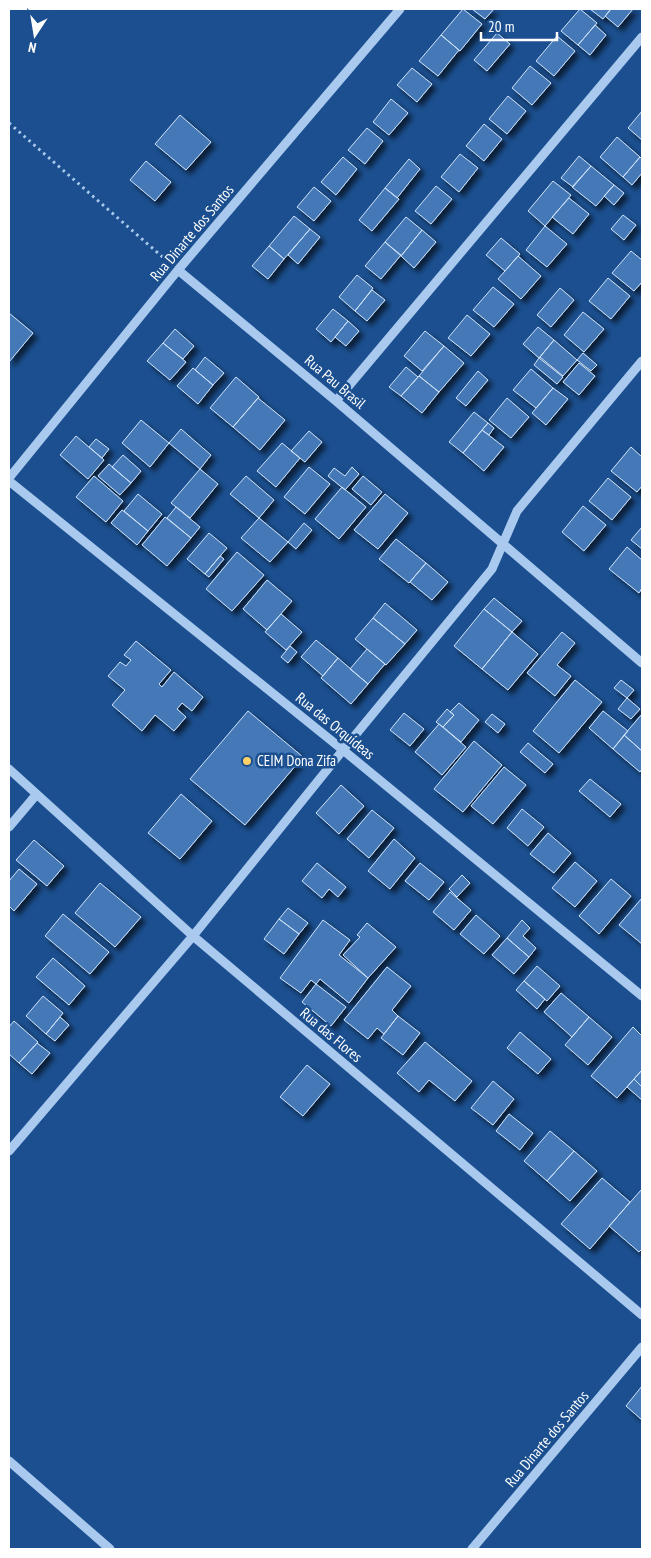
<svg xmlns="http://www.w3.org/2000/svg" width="651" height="1558" font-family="'PT Sans Narrow',sans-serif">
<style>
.building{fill:#4478b7;stroke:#cfe3fa;filter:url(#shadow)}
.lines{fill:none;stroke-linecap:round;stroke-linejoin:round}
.path{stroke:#a9c9ee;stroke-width:3;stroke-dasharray:2.5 4;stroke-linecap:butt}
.minor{stroke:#a9c9ee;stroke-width:9}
.poi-dot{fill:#ffd166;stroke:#1b4f8f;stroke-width:2}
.labels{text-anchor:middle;stroke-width:5;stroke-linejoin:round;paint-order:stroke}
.street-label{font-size:15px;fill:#fff;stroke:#1b4f8f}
.poi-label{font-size:15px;fill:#fff;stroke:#1b4f8f;text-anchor:start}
</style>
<defs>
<filter id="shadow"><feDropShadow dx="4.5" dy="4.5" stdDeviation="2.5" flood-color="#0009"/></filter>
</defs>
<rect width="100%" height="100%" fill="#1b4f8f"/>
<path class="building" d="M463 9 482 24 460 51 441 35Z
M472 9H494L485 19Z
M580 9 597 23 578 45 561 31Z
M590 9H611L603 19Z
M611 9H633L618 27 605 16Z
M595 25 606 35 590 55 578 45Z
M497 33 510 44 487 71 474 60Z
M441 35 459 50 438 76 419 61Z
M557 36 575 51 554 76 536 61Z
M530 66 551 83 532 105 512 88Z
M412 68 432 84 417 102 397 85Z
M508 96 526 111 507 134 489 119Z
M391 99 408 113 389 135 373 122Z
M642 111V140L628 128Z
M180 115 211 142 186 170 155 144Z
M484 124 502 139 484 161 466 146Z
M367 128 383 141 365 164 348 150Z
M617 137 640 157 623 177 600 157Z
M460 154 478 168 459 192 441 177Z
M579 156 591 166 573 187 561 178Z
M343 157 357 169 336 195 321 182Z
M640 157 642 159V173L632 185 623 177Z
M409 159 420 169 397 198 385 188Z
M146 161 171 182 155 201 130 180Z
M591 166 614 185 596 206 572 187Z
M553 181 571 195 545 226 528 211Z
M614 185 624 193 614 205 604 196Z
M436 186 452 199 431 224 415 211Z
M314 187 331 201 314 221 297 207Z
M385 188 399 199 372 231 359 220Z
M569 198 589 214 573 234 552 217Z
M623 215 636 225 624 240 611 229Z
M294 216 310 229 284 259 269 246Z
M406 217 422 230 401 256 385 242Z
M545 226 567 244 547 267 526 250Z
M310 229 320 237 298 264 288 255Z
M422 230 436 242 414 268 401 256Z
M501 238 520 254 505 271 486 255Z
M385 242 401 255 381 279 365 266Z
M269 246 284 259 268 279 252 266Z
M631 251 642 260V282L634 291 612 273Z
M518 256 541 276 521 299 498 279Z
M357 275 373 288 355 311 339 297Z
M608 278 630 296 611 319 589 301Z
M493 287 514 304 494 327 473 310Z
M560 288 574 300 551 327 537 315Z
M372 290 385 300 367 321 355 311Z
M333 309 348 321 331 342 316 329Z
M583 312 604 329 584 352 564 335Z
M9 313 33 333 9 362Z
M467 315 490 334 471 356 448 338Z
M348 321 359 331 346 346 335 337Z
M538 327 554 340 539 358 523 344Z
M175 329 194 346 183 359 163 343Z
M425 331 444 346 422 371 404 356Z
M554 340 577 360 563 376 540 357Z
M163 343 186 362 170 380 147 361Z
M444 346 464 363 439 392 419 376Z
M583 353 597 365 591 371 577 360Z
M205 357 224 373 213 385 195 370Z
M539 358 563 377 557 384 534 365Z
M579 363 595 376 579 395 563 382Z
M406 367 418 377 401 396 389 387Z
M193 368 213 385 198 404 177 386Z
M531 369 553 388 536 408 513 390Z
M478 371 488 380 466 406 456 398Z
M419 376 439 392 422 413 401 396Z
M236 377 259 397 233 427 210 408Z
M553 388 568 399 546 425 532 413Z
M258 398 285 420 260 450 233 427Z
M507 398 529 417 511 438 489 420Z
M474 412 488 423 463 453 449 442Z
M141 420 169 443 150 467 122 443Z
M488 423 494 428 489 435 482 430Z
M181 429 211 455 200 469 169 443Z
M482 430 504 447 484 471 463 453Z
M309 431 322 442 305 462 291 451Z
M76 436 104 460 88 479 60 455Z
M96 439 109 449 102 458 89 447Z
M282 443 300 458 276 487 257 471Z
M631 447 642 457V486L637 492 611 471Z
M123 455 141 471 131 483 112 467Z
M109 464 131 483 120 495 98 476Z
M309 467 330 484 305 514 284 497Z
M352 467 359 474 345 490 328 476 334 468 345 476Z
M200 469 218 484 190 518 171 503Z
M94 476 123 501 106 522 76 497Z
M246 476 274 500 259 518 230 494Z
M363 476 382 492 371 505 352 489Z
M608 478 631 497 612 520 589 501Z
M342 487 366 507 339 539 315 519Z
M138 494 162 514 148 531 124 511Z
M385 494 408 513 378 549 354 530Z
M583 506 606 525 584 551 562 532Z
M176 507 200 527 191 538 167 518Z
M122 510 148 531 137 545 111 523Z
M165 517 191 538 167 566 142 545Z
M259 518 288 542 270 562 241 538Z
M304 523 312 530 296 549 288 542Z
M642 527V549L631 540Z
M209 533 227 548 205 574 187 559Z
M396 539 426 563 409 583 379 559Z
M627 547 642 560V588L639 593 609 569Z
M237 552 264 575 232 611 206 589Z
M220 556 224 559 209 577 205 574Z
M426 563 448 582 432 600 410 582Z
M267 580 292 601 267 630 243 609Z
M494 598 522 621 512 632 484 609Z
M385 603 417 630 405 644 373 618Z
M484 609 512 632 482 669 454 646Z
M281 614 302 632 286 650 265 632Z
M373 618 405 644 386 665 355 639Z
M512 632 538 654 508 690 482 669Z
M562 632 575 643 557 665 571 676 555 696 527 673Z
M316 640 338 658 323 676 301 657Z
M136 641 171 670 159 684 162 687 174 672 203 697 192 711 182 703 177 709 186 717 174 731 155 715 142 731 112 705 125 690 108 676 120 662 126 666 131 660 124 655Z
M290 646 297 652 288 663 281 657Z
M367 649 385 664 368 684 350 669Z
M338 658 368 684 351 704 321 678Z
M575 680 602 702 559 753 533 731Z
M621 680 634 690 627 698 614 688Z
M627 698 640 709 631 719 618 709Z
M459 703 479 720 461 742 443 727 454 715 450 712Z
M447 709 454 715 443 727 436 722Z
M248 711 303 757 245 825 190 779Z
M603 711 628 731 613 749 589 728Z
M404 713 424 729 410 746 390 730Z
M492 714 505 724 498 733 485 722Z
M642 714V751L624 735Z
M439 724 466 747 442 775 415 752Z
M624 735 642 751V769L640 772 613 749Z
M474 741 502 765 463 812 434 789Z
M528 743 553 764 545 773 520 752Z
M504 767 526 785 493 824 471 806Z
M590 779 621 804 610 817 579 791Z
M341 785 364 806 339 834 316 813Z
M181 794 212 821 180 859 148 833Z
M522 809 544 827 528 846 507 828Z
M372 810 394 828 369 858 347 839Z
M548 833 571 853 554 873 530 854Z
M394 839 415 858 390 889 368 871Z
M34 840 64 866 47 886 16 860Z
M575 862 597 881 575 907 552 888Z
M317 863 346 887 338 897 329 889 322 898 302 881Z
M420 863 444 882 429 900 405 881Z
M19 869 37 884 14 911 9 906V881Z
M462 875 470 883 457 897 449 889Z
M611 879 631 896 599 934 579 916Z
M100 883 141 917 115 947 75 913Z
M450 892 471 910 454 930 433 912Z
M642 898V944L619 925Z
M288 908 308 923 299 934 279 919Z
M63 914 109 952 90 974 45 936Z
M476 915 500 936 484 954 460 934Z
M279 919 299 934 284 954 264 939Z
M323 920 350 940 339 955 368 978 349 1003 320 979 316 984 311 980 301 993 280 978Z
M522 920 530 928 523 936 536 948 529 957 507 938Z
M367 923 396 947 368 978 343 955 360 937 357 935Z
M507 938 529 957 514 974 492 955Z
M53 958 85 986 69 1005 36 977Z
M537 966 560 986 547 1001 524 981Z
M387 967 411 986 392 1010 398 1016 384 1034 377 1028 368 1039 344 1020Z
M524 981 545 999 537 1009 516 990Z
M316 984 346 1007 331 1026 302 1002Z
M561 993 589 1017 572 1037 544 1012Z
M43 996 63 1013 46 1034 26 1016Z
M398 1016 420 1033 403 1055 381 1038Z
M60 1017 69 1025 55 1041 46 1034Z
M589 1017 612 1037 588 1065 565 1045Z
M14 1021 38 1042 19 1063 9 1054V1027Z
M633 1027 642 1036V1070L617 1098 591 1076Z
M520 1032 551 1059 538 1074 507 1048Z
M425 1042 472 1081 455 1101 429 1080 419 1092 397 1073Z
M37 1043 50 1053 32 1074 19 1063Z
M307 1065 330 1084 303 1116 280 1097Z
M642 1070V1087L634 1079Z
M634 1079 642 1087V1100L627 1087Z
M493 1081 514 1099 493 1125 471 1108Z
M509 1114 533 1133 520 1150 496 1131Z
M550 1131 574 1151 547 1181 524 1161Z
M574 1151 597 1171 570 1201 547 1181Z
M602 1178 630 1202 590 1249 561 1224Z
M642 1189V1249L639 1252 609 1226Z
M642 1386V1420L626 1406Z"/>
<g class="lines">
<path class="path" d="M9 123 166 260"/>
<path class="minor" d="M178 270 336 401 642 663
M336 401 642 37
M9 478 178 270 400 9
M9 481 343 750 642 996
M9 769 193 936 642 1315
M9 827 36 795
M9 1151 193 936 343 750 492 569 517 511 642 361
M9 1461 110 1549
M472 1549 642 1347"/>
</g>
<circle class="poi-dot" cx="247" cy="761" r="5"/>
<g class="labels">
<g class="street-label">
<text transform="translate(192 233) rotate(-50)" y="5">Rua Dinarte dos Santos</text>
<text transform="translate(335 382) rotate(40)" y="5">Rua Pau Brasil</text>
<text transform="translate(335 726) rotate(39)" y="5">Rua das Orquídeas</text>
<text transform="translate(331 1035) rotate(40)" y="5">Rua das Flores</text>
<text transform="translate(547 1439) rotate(-50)" y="5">Rua Dinarte dos Santos</text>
</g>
<g class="poi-label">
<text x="257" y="766">CEIM Dona Zifa</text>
</g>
</g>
<rect width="651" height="1558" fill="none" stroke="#ffffff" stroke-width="20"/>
<g transform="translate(35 35) rotate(192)" stroke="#1b4f8f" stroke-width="4" paint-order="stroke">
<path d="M0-4L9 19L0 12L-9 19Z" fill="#ffffff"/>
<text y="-8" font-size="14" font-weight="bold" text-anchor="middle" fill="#ffffff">N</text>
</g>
<path d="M481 32v8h76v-8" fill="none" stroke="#ffffff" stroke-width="2.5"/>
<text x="488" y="32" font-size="15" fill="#ffffff" stroke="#1b4f8f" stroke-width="4" paint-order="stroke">20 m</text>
</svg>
